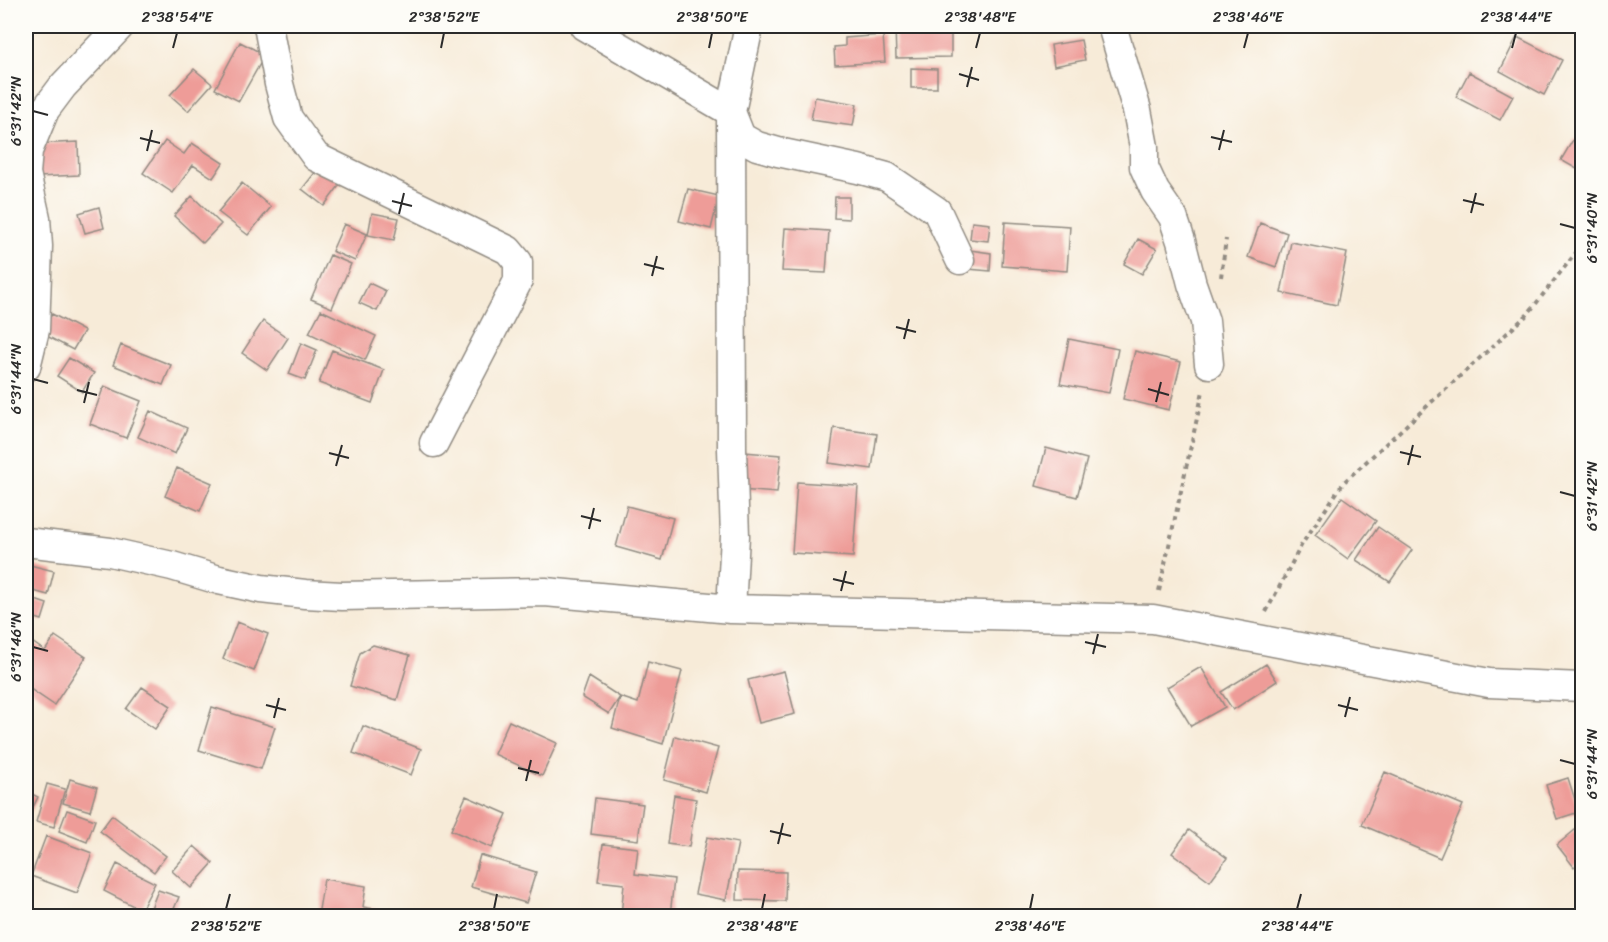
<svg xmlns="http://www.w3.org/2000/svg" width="1608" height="942" font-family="Sriracha,sans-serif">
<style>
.building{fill:#ee9c98}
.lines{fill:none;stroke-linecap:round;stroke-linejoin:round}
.minor-casing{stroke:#918b82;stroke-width:31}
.path{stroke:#918b82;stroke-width:4;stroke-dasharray:4.5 4.5;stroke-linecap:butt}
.minor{stroke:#fff;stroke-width:28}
.ticks{fill:none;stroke:#2b2b2b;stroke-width:2}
.neatline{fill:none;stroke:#2b2b2b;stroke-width:2}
.ticks-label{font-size:15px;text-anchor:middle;fill:#2b2b2b}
</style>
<rect width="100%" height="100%" fill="#fdfcf7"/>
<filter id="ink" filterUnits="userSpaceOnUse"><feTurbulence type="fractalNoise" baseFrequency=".0167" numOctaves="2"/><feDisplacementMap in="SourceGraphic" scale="12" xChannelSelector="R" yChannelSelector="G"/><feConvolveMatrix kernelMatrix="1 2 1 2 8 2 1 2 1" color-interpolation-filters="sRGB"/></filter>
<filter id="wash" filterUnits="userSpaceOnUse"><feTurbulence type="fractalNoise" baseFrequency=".008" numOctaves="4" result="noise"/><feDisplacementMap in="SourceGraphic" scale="24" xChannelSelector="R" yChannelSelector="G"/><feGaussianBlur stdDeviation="1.35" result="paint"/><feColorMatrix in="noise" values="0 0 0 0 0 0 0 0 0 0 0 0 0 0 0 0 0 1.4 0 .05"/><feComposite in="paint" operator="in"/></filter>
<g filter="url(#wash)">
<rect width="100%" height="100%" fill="#f7ebd8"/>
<g id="blocks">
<path class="building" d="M895 26H951V57L896 58Z
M883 35 885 62 835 65 834 47 845 46V38Z
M1517 37 1562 60 1544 95 1500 71Z
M1081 40 1085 60 1054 66 1051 45Z
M240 42 265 55 239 101 215 89Z
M911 68 937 69V88H911Z
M194 69 212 84 188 111 170 95Z
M1469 72 1513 96 1500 120 1456 97Z
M815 97 857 104 853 126 811 120Z
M1574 138 1582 143V172L1561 160Z
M165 141 184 154 192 143 223 163 213 178 193 165 173 193 143 173Z
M78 142 79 175 38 177 36 144Z
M321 165 342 182 324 206 302 189Z
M242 183 271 207 248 235 218 212Z
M688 189 719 196 711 229 679 221Z
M192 196 221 224 203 243 174 216Z
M835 197H849V219L834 218Z
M99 207 104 228 85 233 79 213Z
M372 213 399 218 394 240 368 235Z
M972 222 990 224 988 241 970 239Z
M1005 222 1070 226 1067 271 1002 266Z
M1260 223 1287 233 1276 267 1248 257Z
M344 224 367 234 355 261 332 251Z
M785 228 829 231 826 273 782 271Z
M1138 239 1157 249 1142 274 1124 264Z
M1291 242 1347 253 1337 305 1281 293Z
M970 250 991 253 990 271 968 269Z
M330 255 351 264 332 308 311 299Z
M369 283 386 291 377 311 359 303Z
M321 310 376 336 365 360 309 333Z
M52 314 84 331 73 350 41 333Z
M263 321 288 338 267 370 242 353Z
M1069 339 1118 349 1109 393 1060 384Z
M301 343 317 350 305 380 289 374Z
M121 345 171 365 163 385 113 365Z
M332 350 384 370 372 403 319 383Z
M1135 351 1181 362 1169 410 1123 399Z
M69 358 94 373 82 392 57 376Z
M104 386 141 401 126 438 90 424Z
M150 411 187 428 175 454 138 437Z
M834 428 877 434 872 469 829 463Z
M1046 448 1087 459 1077 497 1036 486Z
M744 452 781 455 777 493 741 490Z
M177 468 212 483 200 511 165 496Z
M797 482 858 486 853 557 792 553Z
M1342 497 1376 521 1348 559 1315 535Z
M627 506 673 518 662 560 616 547Z
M1378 527 1412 550 1390 582 1356 560Z
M26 564 54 571 48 595 26 589Z
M26 597 47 604 42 620 26 615Z
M237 622 268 634 254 671 223 659Z
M55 636 86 657 54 705 26 686V638L45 651Z
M373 645 410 655 397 700 350 686 360 653Z
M648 662 682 671 663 744 612 728 620 697 609 714 582 697 589 677 620 697 638 703Z
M1266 664 1277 681 1233 710 1221 692Z
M1201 667 1225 707 1191 726 1167 687Z
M784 671 795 714 759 723 748 680Z
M142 687 171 706 155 729 126 709Z
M212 707 275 727 261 769 199 750Z
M509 721 557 743 542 776 494 754Z
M363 726 421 749 411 775 353 753Z
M675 736 718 748 706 792 664 780Z
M1385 772 1463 805 1440 858 1362 825Z
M1568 778 1579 812 1557 819 1546 785Z
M70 779 97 787 90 811 63 803Z
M47 784 65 789 54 827 36 822Z
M26 791 38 797 30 813 26 810Z
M674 795 696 799 689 847 667 844Z
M466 796 507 814 492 848 451 830Z
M595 798 643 804 638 840 591 834Z
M67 810 95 820 87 842 59 831Z
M112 815 166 856 154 872 100 831Z
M1582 824V860L1574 867 1557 845Z
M1189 830 1227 858 1210 881 1172 853Z
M46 836 92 853 77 893 31 876Z
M707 837 738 843 726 900 695 894Z
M603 844 638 848 635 874 674 879 670 916H621L624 884 598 881Z
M194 846 213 863 191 888 172 871Z
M480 855 536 872 526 903 471 887Z
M117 864 155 883 141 910 104 891Z
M738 871 786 872 785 901 737 900Z
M324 879 366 886 363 907 380 910 379 916H318Z
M158 890 179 897 171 916H148Z"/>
</g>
</g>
<g filter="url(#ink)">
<use href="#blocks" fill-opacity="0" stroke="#918b82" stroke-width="1.5"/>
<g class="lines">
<g class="minor-casing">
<path id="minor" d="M268 26 279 84 288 118 316 157 508 250 518 262V281L434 443
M584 26 731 112 741 137 757 146 778 152 858 169 887 177 937 211 960 260
M1112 26 1137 110 1144 147V167L1155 191 1173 217 1181 241 1192 284 1205 321 1209 364
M26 367 35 330 38 246 36 218 26 173 28 151 45 110 63 86 120 26
M26 542 110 552 172 566 219 580 261 589 305 594 342 596 545 592 731 609 1153 619 1489 683 1582 687
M731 609 735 536 732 449 731 112 749 26"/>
</g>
<path class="path" d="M1221 277 1226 239
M1159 591 1203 391
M1266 612 1302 544 1344 482 1527 315 1582 245"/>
<use href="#minor" class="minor"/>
</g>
</g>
<path class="ticks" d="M173 48 177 33M441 48 444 33M709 48 712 33M976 48 980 33M1244 48 1248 33M1512 48 1516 33M959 74 979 80M967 87 972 67M33 111 48 115M1211 137 1232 142M140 138 160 143M1219 150 1224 130M147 151 152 130M1463 200 1484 205M392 201 412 206M1471 213 1476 193M399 214 404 193M1560 224 1575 228M644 264 664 269M652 276 657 256M896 327 916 332M904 339 909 319M33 379 48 383M1148 389 1169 395M77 390 97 395M1156 402 1161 382M84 403 89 382M1400 452 1421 457M329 453 349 458M1408 465 1413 445M336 466 342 445M1560 492 1575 496M581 516 601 521M589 529 594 508M833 579 854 584M841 591 846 571M1085 642 1106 647M33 647 48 651M1093 654 1098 634M266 705 286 710M1338 705 1358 710M1345 717 1350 697M274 718 279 698M1560 760 1575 764M518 768 539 773M526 781 531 760M770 831 791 836M778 844 783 823M226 909 230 894M494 909 497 894M762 909 765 894M1030 909 1033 894M1297 909 1301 894"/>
<rect width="1608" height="942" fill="none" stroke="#fdfcf7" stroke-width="66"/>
<rect x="33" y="33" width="1542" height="876" class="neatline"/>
<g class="ticks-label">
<text x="177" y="22">2°38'54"E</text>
<text x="444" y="22">2°38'52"E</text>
<text x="712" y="22">2°38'50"E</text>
<text x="980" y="22">2°38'48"E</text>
<text x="1248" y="22">2°38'46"E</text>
<text x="1516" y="22">2°38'44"E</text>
<text transform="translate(16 111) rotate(-90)" y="5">6°31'42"N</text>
<text transform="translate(1592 228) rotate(-90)" y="5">6°31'40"N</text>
<text transform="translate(16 379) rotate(-90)" y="5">6°31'44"N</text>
<text transform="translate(1592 496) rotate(-90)" y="5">6°31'42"N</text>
<text transform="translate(16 647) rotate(-90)" y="5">6°31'46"N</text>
<text transform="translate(1592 764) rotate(-90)" y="5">6°31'44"N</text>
<text x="226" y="931">2°38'52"E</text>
<text x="494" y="931">2°38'50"E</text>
<text x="762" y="931">2°38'48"E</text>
<text x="1030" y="931">2°38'46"E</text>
<text x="1297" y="931">2°38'44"E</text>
</g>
</svg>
